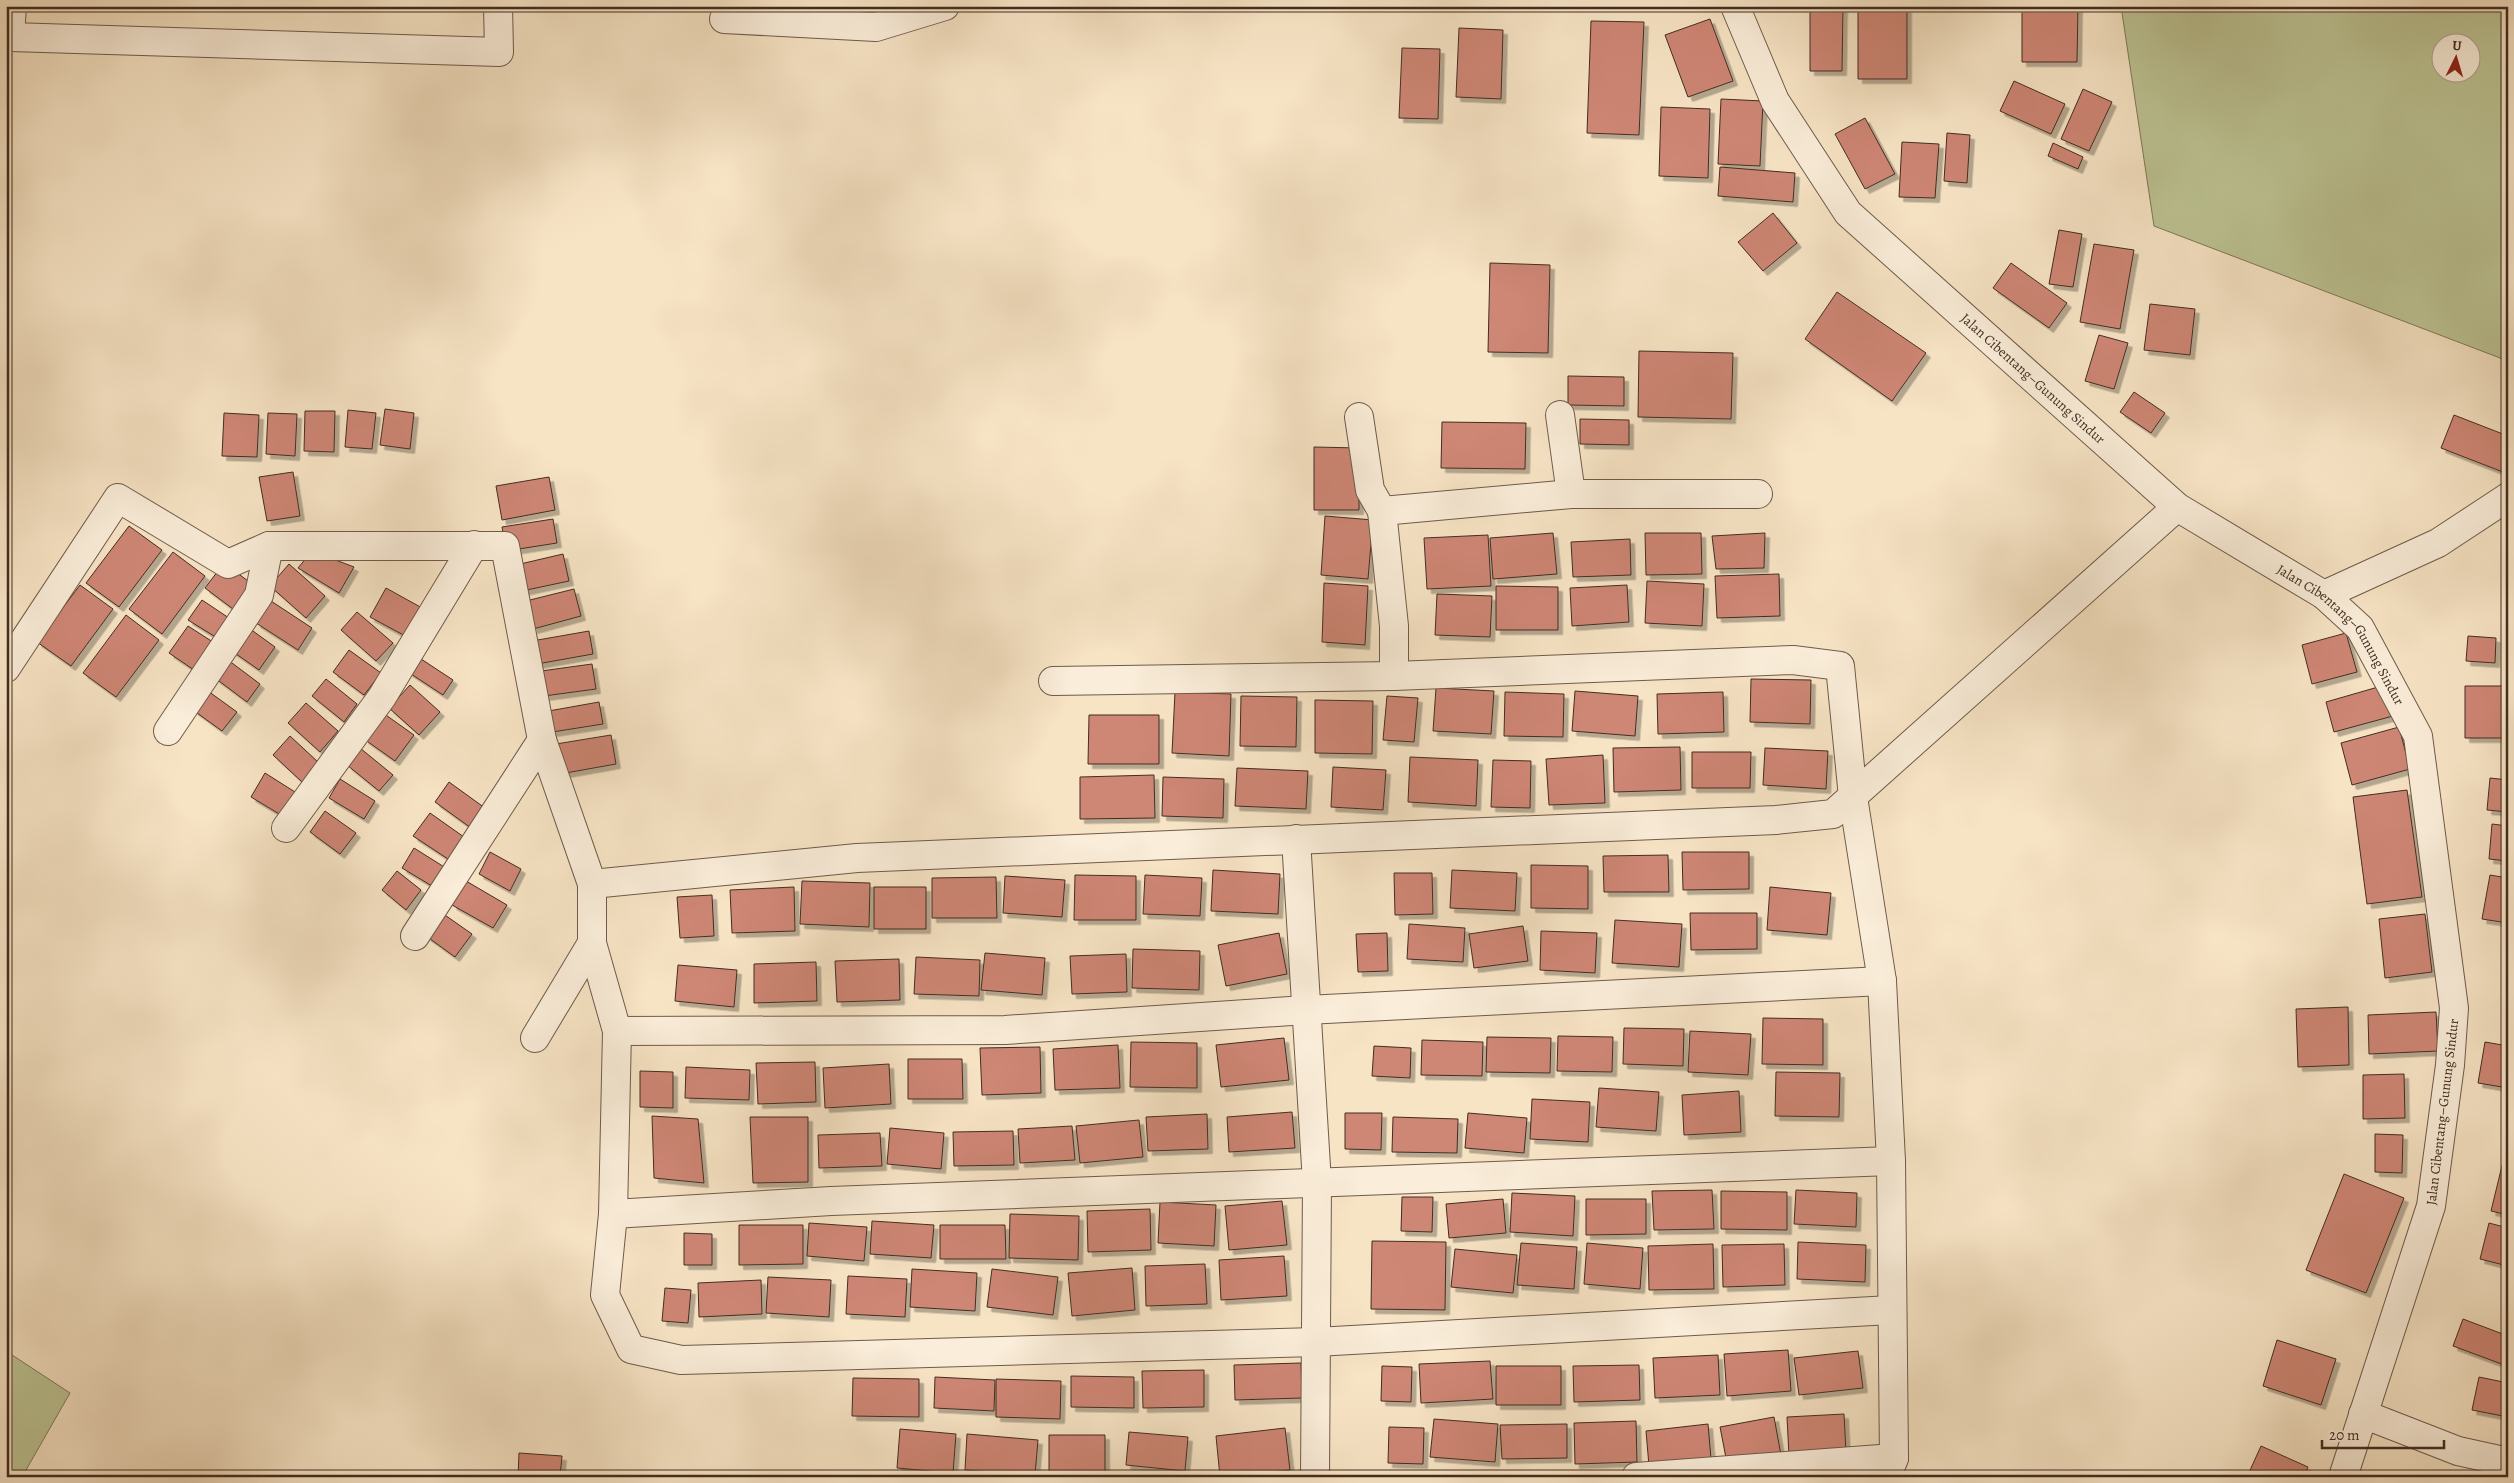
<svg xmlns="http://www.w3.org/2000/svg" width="2514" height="1483" font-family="Alegreya,serif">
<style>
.green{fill:#bdc494;stroke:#80785a;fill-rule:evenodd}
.building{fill:#ce8674;stroke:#422d21;filter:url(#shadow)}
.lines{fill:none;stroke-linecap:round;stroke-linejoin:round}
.minor-casing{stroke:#6f5b4a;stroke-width:30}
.minor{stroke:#faedd9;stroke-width:28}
.labels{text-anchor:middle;stroke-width:5;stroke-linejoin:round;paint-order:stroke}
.street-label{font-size:14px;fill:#422d21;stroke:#faedd9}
</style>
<defs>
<filter id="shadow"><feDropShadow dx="4.5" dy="4.5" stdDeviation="0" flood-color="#0004"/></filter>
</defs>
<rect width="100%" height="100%" fill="#f7e4c5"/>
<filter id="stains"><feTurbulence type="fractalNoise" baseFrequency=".004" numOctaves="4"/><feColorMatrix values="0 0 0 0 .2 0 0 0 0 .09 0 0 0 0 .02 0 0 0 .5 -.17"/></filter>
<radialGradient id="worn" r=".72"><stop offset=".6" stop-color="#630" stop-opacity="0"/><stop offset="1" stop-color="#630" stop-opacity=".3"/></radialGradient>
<path class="green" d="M2121 6H2508V361L2154 226ZM2442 42H2472V72H2442Z
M6 1351 70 1393 22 1477H6Z"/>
<path class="building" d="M1810 6H1843L1842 71H1810Z
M1858 6H1907V79H1858Z
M2022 6H2078L2077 62H2022Z
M1710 19 1733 81 1688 97 1665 35Z
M1591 21 1644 22 1639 135 1587 133Z
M1459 28 1503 30 1501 99 1456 97Z
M1402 48 1440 49 1438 119 1399 118Z
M2014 81 2065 104 2051 134 2000 111Z
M2083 89 2112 102 2089 151 2061 139Z
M1721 99 1763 101 1760 166 1718 164Z
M1661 107 1710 109 1708 178 1659 176Z
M1865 118 1895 174 1865 189 1835 134Z
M1947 133 1970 135 1967 183 1944 181Z
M1902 142 1939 144 1935 198 1899 197Z
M2053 143 2083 157 2078 169 2048 156Z
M1720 167 1795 173 1793 202 1718 196Z
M1773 213 1797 243 1763 271 1738 242Z
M2059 230 2082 234 2073 287 2049 284Z
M2094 244 2134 250 2120 329 2080 322Z
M1490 263 1550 265 1548 353 1488 352Z
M2011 263 2067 303 2049 328 1993 288Z
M1837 292 1926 353 1892 401 1805 339Z
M2150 304 2195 309 2190 355 2144 350Z
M2099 335 2128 343 2114 389 2085 381Z
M1639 351 1733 353 1731 419 1638 417Z
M1568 376 1624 377V406L1568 405Z
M2134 392 2165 413 2151 433 2120 412Z
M385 409 414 413 410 449 380 445Z
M348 410 376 413 372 449 345 447Z
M305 411H335L334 452 304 451Z
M224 413 259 415 257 457 222 456Z
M268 413 297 414 295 456 266 454Z
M2454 415 2508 436V474L2441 448Z
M1580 419 1629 420V445L1580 444Z
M1442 422 1526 423 1525 469 1441 468Z
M1314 447 1359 448V510H1314Z
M293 472 300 516 267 521 259 477Z
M549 477 555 510 502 520 496 486Z
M1325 516 1373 520 1368 579 1321 575Z
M553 519 557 543 506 551 502 527Z
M129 526 162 550 119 607 86 583Z
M1553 533 1557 574 1493 579 1490 538Z
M1645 533H1701L1702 574 1646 575Z
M1765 533 1764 568 1716 569 1712 536Z
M1488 535 1491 586 1427 589 1424 538Z
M1630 539 1631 575 1573 577 1571 542Z
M312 551 354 567 339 593 298 568Z
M173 552 205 576 162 634 129 609Z
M563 554 569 581 522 591 516 565Z
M224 563 256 587 237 612 205 588Z
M289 564 325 596 306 618 270 586Z
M1779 574 1780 616 1717 618 1715 576Z
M1647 581 1704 584 1702 626 1645 623Z
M1324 583 1368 586 1365 645 1322 642Z
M80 585 113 609 71 666 37 642Z
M1627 585 1629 622 1572 626 1570 588Z
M1496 586 1558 587V630H1496Z
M386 588 424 609 409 638 370 617Z
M574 589 581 616 533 629 526 601Z
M1437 594 1492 596 1490 637 1435 635Z
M202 600 235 622 222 641 188 620Z
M271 601 312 628 298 650 256 623Z
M357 612 393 643 376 661 341 630Z
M126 615 159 640 116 697 83 673Z
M188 626 216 644 197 672 169 653Z
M246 626 275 647 259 670 229 649Z
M589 631 593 654 537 664 532 641Z
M2346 633 2357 672 2312 684 2302 645Z
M2468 636 2496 638 2495 663 2466 661Z
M2504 641H2508V662H2503Z
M349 650 381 673 364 695 333 672Z
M418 657 453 680 443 695 408 672Z
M228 660 260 684 247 702 215 678Z
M592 664 596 689 544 696 541 671Z
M326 679 357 704 344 722 312 696Z
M1751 679 1811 680 1810 724 1750 722Z
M410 685 440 712 419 735 389 708Z
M2385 685 2393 716 2334 732 2326 702Z
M2465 686H2508V738H2465Z
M1436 688 1494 691 1491 734 1433 731Z
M208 691 237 712 222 731 193 710Z
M1575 691 1638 696 1635 736 1572 731Z
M1175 692 1231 694 1229 756 1172 753Z
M1505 692 1564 694 1563 737 1504 736Z
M1723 692 1724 732 1658 734 1657 694Z
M1241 696 1297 697 1296 747 1240 746Z
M1387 696 1418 698 1414 742 1383 740Z
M1315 700 1373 701 1372 754 1315 753Z
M599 702 603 724 546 733 543 712Z
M306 703 338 731 320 752 288 723Z
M383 713 414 735 395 761 364 739Z
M1089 715H1159V764H1088Z
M2399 727 2410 769 2352 785 2341 743Z
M611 735 616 764 560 774 556 744Z
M290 736 319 763 302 782 273 755Z
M1680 747 1681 790 1614 792 1613 748Z
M360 748 393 775 379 791 347 765Z
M1765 748 1828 751 1826 789 1763 785Z
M1692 752H1751L1750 788H1692Z
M1603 755 1605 803 1549 805 1546 759Z
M1410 757 1478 760 1476 806 1408 802Z
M1493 760 1531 761 1530 808 1491 807Z
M1333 767 1386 770 1383 810 1331 807Z
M1237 768 1308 771 1306 809 1235 806Z
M265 773 295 792 281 815 251 797Z
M1154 775 1155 818 1080 819V777Z
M1163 777 1224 779 1223 818 1162 816Z
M2490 778 2508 780V812L2487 810Z
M340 779 375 801 364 819 329 798Z
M449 782 485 808 471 828 435 802Z
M2407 790 2422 897 2367 904 2353 797Z
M325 811 356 833 340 854 310 832Z
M430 813 464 837 448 859 413 836Z
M2492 824 2508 826V861L2489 859Z
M414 848 449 870 437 889 402 868Z
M490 852 521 869 510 891 479 874Z
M1682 852H1749V889L1683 890Z
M1668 855 1669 892H1604L1603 856Z
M1531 865 1588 866V909L1531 908Z
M1213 870 1280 874 1278 914 1211 911Z
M1452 870 1517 873 1515 911 1450 908Z
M397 871 421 890 406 910 382 890Z
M1394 873H1432L1433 914 1395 915Z
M1075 875 1136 876V920H1074Z
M1145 875 1202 878 1200 916 1143 914Z
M2490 875 2508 878V923L2482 919Z
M1005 876 1065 880 1062 917 1003 913Z
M996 877 997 918H932V878Z
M466 881 507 905 493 928 452 905Z
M802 881 870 883 869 927 800 924Z
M794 887 795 931 732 933 730 890Z
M874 887H926V929H874Z
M1770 887 1831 893 1827 935 1767 930Z
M712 895 714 936 680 938 677 897Z
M442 913 472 934 455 957 426 936Z
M1690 913H1757V949L1691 950Z
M2425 914 2432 972 2385 978 2379 919Z
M1615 920 1682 924 1679 967 1612 963Z
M1409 924 1465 928 1463 962 1407 959Z
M1523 926 1528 961 1474 968 1469 934Z
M1541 931 1597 933 1595 973 1540 970Z
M1279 933 1287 974 1226 986 1218 945Z
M1387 933 1388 971 1358 972 1356 934Z
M1133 949 1200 951 1199 990 1132 988Z
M985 953 1045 958 1042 995 981 990Z
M1126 954 1127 992 1072 994 1070 956Z
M916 957 980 960 979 996 914 994Z
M899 959 900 1000 837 1002 835 961Z
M816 962 817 1001 754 1003V964Z
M678 965 737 970 734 1007 675 1001Z
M2348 1007 2349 1065 2298 1067 2296 1009Z
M2436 1012 2438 1051 2369 1054 2368 1015Z
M1763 1018 1823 1019V1065L1762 1064Z
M1624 1028 1684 1029 1683 1066 1623 1064Z
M1690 1031 1751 1034 1748 1075 1688 1072Z
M1558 1036 1613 1037 1612 1072 1557 1071Z
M1487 1037 1551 1038 1550 1073 1486 1072Z
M1284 1038 1289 1080 1221 1087 1216 1045Z
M1422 1040 1483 1042 1482 1076 1421 1075Z
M1131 1042 1197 1043V1088L1130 1087Z
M2485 1042 2508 1046V1088L2478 1083Z
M1118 1045 1120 1088 1055 1090 1053 1049Z
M1374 1046 1411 1048 1410 1078 1372 1076Z
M1040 1047 1041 1093 982 1095 980 1048Z
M908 1059H962L963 1099H908Z
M815 1062 816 1102 758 1104 756 1063Z
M889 1064 891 1104 825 1108 823 1068Z
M686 1067 750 1070 749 1100 685 1098Z
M640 1071 673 1072V1108L640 1107Z
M1776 1072 1840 1073 1839 1117 1775 1116Z
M2404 1074 2405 1118 2363 1119V1075Z
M1599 1088 1659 1092 1656 1131 1596 1127Z
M1739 1091 1741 1132 1684 1135 1682 1095Z
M1532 1099 1590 1102 1588 1142 1530 1139Z
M1292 1112 1295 1148 1229 1152 1227 1117Z
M1345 1113H1382L1381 1150 1345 1149Z
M1468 1113 1527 1118 1524 1153 1465 1148Z
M1207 1114 1208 1149 1148 1151 1146 1117Z
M652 1116 698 1119 704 1183 654 1178Z
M750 1117H808V1182L753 1183Z
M1393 1117 1458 1119 1457 1153 1392 1152Z
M1139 1120 1143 1157 1080 1163 1076 1126Z
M1072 1126 1075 1160 1020 1163 1018 1129Z
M890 1128 944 1133 941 1169 887 1164Z
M1013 1131 1014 1165 954 1166 953 1132Z
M880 1133 882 1166 819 1168 818 1135Z
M2375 1134 2403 1135 2402 1173 2375 1172Z
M2508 1141V1215L2491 1211Z
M2344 1174 2404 1198 2366 1293 2306 1270Z
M1712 1190 1714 1229 1654 1230 1652 1191Z
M1796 1190 1857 1193 1856 1227 1794 1224Z
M1721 1191 1787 1192V1230L1721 1229Z
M1512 1193 1575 1196 1573 1236 1510 1232Z
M1402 1197H1433L1432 1232 1401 1231Z
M1503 1199 1506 1233 1449 1238 1446 1204Z
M1586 1199H1646V1234L1586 1235Z
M1282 1201 1287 1245 1229 1250 1225 1206Z
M1160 1202 1216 1205 1214 1246 1158 1243Z
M1150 1209 1151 1250 1088 1252 1087 1211Z
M1010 1214 1079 1216 1078 1260 1009 1258Z
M872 1221 934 1225 931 1258 870 1254Z
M809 1223 867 1227 864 1261 807 1256Z
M2489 1223 2508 1228V1266L2480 1259Z
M739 1225H803V1264L739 1265Z
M940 1225H1005L1006 1259H940Z
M684 1233 712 1234V1265H684Z
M1372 1241 1446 1242 1445 1310 1371 1309Z
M1798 1242 1866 1245 1865 1282 1797 1279Z
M1521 1243 1577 1247 1574 1289 1517 1285Z
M1587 1243 1643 1248 1640 1289 1584 1284Z
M1713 1244 1714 1289 1649 1290 1648 1246Z
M1784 1244 1785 1285 1723 1287 1722 1245Z
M1455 1249 1517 1255 1513 1293 1451 1287Z
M1284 1256 1287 1296 1221 1300 1219 1260Z
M1205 1264 1207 1304 1146 1306 1145 1266Z
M1132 1268 1135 1310 1072 1316 1068 1273Z
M912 1269 977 1273 975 1311 910 1307Z
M992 1269 1058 1277 1053 1315 987 1307Z
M848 1276 907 1279 905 1317 846 1314Z
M768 1277 831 1280 829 1317 766 1313Z
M761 1280 762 1314 699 1317 698 1283Z
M665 1288 691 1290 688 1323 662 1321Z
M2463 1319 2508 1336 2507 1366 2453 1346Z
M2277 1340 2336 1359 2321 1405 2263 1386Z
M1788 1350 1791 1391 1727 1396 1724 1354Z
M1858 1351 1863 1388 1799 1395 1794 1358Z
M1718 1355 1720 1395 1655 1398 1653 1358Z
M1490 1361 1493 1399 1421 1403 1419 1364Z
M1301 1363 1302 1398 1235 1400 1234 1365Z
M1639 1365 1640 1400 1574 1402 1573 1366Z
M1382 1366 1412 1367 1411 1402 1381 1401Z
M1496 1366H1561V1405H1496Z
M1204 1370V1407L1143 1408 1142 1371Z
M1071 1376 1134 1377V1408L1071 1407Z
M935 1377 995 1380 994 1411 934 1408Z
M2479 1377 2508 1383V1417L2472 1410Z
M853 1378 919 1379V1417L852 1416Z
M996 1379 1061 1381 1060 1419 996 1417Z
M1844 1414 1846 1452 1789 1456 1787 1417Z
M1774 1417 1781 1455 1727 1463 1720 1427Z
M1434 1419 1498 1424 1495 1462 1430 1457Z
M1636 1421 1637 1462 1575 1464 1574 1423Z
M1567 1424V1458L1502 1459 1500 1425Z
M1708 1424 1711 1459 1649 1466 1646 1431Z
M1389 1427 1424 1428 1423 1464 1388 1463Z
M1285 1428 1290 1470 1220 1477 1216 1436Z
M900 1429 956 1434 953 1473 897 1468Z
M1129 1432 1188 1437 1185 1471 1126 1465Z
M967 1434 1038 1440 1035 1475 965 1470Z
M1049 1435H1105V1473L1049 1474Z
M2261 1446 2308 1467 2303 1477H2247Z
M519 1453 562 1456 560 1477H518Z"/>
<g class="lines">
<g class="minor-casing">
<g id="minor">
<path d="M12 6 10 37 499 52 498 6"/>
<path id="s1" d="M1735 6 1775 101 1848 213 2177 507 2324 595 2360 628 2418 736 2454 1008 2450 1065 2431 1206 2343 1477"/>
<path d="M724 19 876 27 945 6"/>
<path d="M1560 415 1571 494"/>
<path d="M1359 417 1370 490 1382 511"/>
<path d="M2324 595 2438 543 2508 497"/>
<path d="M6 668 118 498 228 564 269 546H505L542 740 592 884V943L617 1031 613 1214 605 1295 631 1349 681 1360 1316 1342 1891 1310"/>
<path d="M1394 676V626L1382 511 1571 494H1758"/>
<path d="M1053 681 1394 676 1793 660 1840 666 1853 797 1882 981 1891 1161 1894 1458 1887 1477"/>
<path d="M168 731 259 595 269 546"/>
<path d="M286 828 382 697 474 545"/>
<path d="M1296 839 1317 1183 1315 1477"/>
<path d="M592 884 857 858 1776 820 1833 814 2177 507"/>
<path d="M415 936 542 740"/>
<path d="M617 1031 1005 1030 1306 1010 1882 981"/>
<path d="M535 1038 592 943"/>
<path d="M613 1214 831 1201 1891 1161"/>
<path d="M2363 1414 2458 1451 2508 1462"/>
<path d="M1636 1477 1894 1458"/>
</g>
</g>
<use href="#minor" class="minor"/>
</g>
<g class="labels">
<g class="street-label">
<text dy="5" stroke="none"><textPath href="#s1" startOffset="485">Jalan Cibentang–Gunung Sindur</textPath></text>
<text dy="5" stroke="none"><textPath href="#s1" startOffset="890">Jalan Cibentang–Gunung Sindur</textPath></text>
<text transform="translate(2442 1112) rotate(-83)" y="5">Jalan Cibentang–Gunung Sindur</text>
</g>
</g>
<rect width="2514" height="1483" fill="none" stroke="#f7e4c5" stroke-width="25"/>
<rect x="8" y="8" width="2499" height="1468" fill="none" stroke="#422d21" stroke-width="2.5"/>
<rect x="12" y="12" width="2489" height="1458" fill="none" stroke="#422d21"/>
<g transform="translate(2456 58) rotate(5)"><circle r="24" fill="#faedd9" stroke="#b0a08f"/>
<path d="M0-4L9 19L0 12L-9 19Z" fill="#8f2418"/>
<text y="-8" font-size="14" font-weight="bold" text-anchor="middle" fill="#422d21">U</text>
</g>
<path d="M2322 1440v8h122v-8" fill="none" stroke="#422d21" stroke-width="2.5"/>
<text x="2329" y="1440" font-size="15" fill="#422d21" stroke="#faedd9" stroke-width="4" paint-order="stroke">20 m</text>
<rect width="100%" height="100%" filter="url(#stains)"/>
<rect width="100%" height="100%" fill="url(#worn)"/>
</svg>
